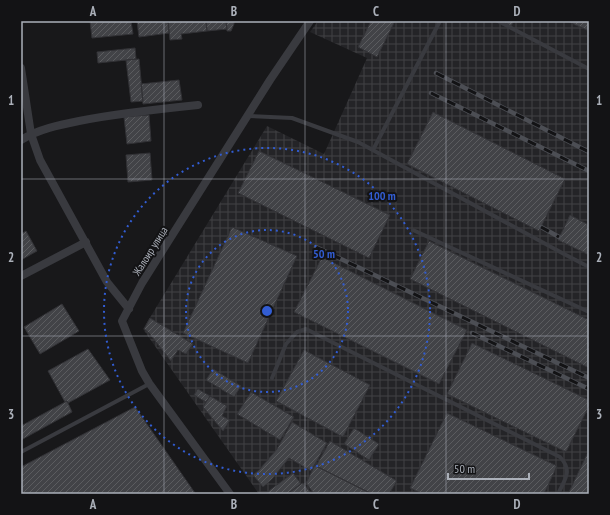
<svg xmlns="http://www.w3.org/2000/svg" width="610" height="515" font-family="'PT Sans Narrow',sans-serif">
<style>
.industrial{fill:url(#industrial-grid)}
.building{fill:url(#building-hatch);stroke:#323236}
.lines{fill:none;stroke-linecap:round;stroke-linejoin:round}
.service{stroke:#393a3f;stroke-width:4}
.minor{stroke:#393a3f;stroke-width:8}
.rail-casing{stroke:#4c4e54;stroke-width:4.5}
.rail{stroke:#131315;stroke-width:3;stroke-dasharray:9;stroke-linecap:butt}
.grid{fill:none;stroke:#abb0b9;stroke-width:1;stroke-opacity:0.55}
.ring{fill:none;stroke:#325dd3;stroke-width:2;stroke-dasharray:2 4}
.labels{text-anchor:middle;stroke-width:4;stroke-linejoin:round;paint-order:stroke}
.street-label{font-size:11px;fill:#abb0b9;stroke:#131315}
.centre{fill:#325dd3;stroke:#131315;stroke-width:2}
.ring-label{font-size:12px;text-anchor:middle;font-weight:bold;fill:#325dd3;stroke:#131315;stroke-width:4;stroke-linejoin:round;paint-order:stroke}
.neatline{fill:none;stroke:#abb0b9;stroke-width:1.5}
.grid-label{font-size:13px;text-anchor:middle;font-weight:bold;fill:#abb0b9}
</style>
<defs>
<pattern id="industrial-grid" width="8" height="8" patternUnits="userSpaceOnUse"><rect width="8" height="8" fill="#242427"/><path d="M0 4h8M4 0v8" fill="none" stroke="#414144"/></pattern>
<pattern id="building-hatch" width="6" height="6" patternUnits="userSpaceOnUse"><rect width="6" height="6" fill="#424347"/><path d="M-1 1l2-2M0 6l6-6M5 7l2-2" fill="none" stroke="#5b5c5f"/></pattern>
</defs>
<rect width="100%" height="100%" fill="#18181a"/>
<path class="industrial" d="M318 21H589V494H259L143 329 267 126 324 154 367 58 310 32Z"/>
<path class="building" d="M90 21H131L133 34 92 38Z
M137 21H168L169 33 139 37Z
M168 21H206L207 31 181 34 182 39 170 40Z
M206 21H226L227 29 207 31Z
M226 21H234V24L231 31H227Z
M371 21H395L377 57 358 47Z
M501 21H514L511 26Z
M567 21H589V31Z
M135 48 136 59 98 63 97 52Z
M139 59 143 101 131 102 126 60Z
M179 80 182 100 143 104 141 84Z
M433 112 565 179 539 231 407 164Z
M149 115 151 141 127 144 124 117Z
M259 151 390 215 369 258 238 193Z
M150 153 152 180 128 182 126 155Z
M570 215 589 225V255L558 240Z
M232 227 297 256 248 363 183 333Z
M26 231 37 251 21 260V234Z
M429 241 589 320V368L410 279Z
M322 257 467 330 439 384 294 312Z
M62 304 79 331 40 354 24 327Z
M150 318 193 344 186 354 178 350 171 361 149 333 144 329Z
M472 343 589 400V406L566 452 447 394Z
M88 349 110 380 68 403 67 401 65 402 48 371Z
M304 350 370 385 343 437 276 401Z
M213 369 241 386 234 397 206 380Z
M198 389 210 396 206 402 194 395Z
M251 392 294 417 280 440 237 414Z
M210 396 227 406 222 416 230 420 223 431 203 407Z
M67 401 72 412 21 440V426Z
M135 407 195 493 21 494V467Z
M447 413 557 466 544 494H422L410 488Z
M292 422 327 443 311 471 289 458 272 479 263 487 253 475 259 470 277 449Z
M354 428 379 444 369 460 344 444Z
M330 441 397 481 389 494H372L316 466Z
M589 450V494H568Z
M315 465 316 466 372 494H314L306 483Z
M293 473 301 484 287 494H267L266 493Z
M303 483 312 494H287L301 484Z"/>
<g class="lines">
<path class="service" d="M498 21 589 69
M248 116 292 118 358 142 564 254 589 267
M373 150 440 21
M413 230 589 312
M272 378 286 344 297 332 306 329 560 457C573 471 565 479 558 494
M21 452 149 384"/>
<path class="minor" d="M21 68 31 134 40 160 107 282 129 309
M21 140C39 129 59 125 79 121 119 113 158 109 198 105
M21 276 86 242
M230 494 149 383 142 371 122 321 142 283 270 80 310 21"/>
<g class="rail-casing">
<path id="rail" d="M436 73 589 152
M431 93 589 171
M541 227 559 237
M316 247 589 378
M472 333 589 389"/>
</g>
<use href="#rail" class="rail"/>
</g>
<path class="grid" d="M164 21V494M305 21V494M446 21V494M21 179H589M21 336H589"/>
<g class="ring">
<circle cx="267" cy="311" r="81"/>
<circle cx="267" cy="311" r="163"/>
</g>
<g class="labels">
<g class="street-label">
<text transform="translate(150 251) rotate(-58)" y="4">Жалоир улица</text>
</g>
</g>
<circle cx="267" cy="311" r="6" class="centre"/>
<g class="ring-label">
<text x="382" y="200">100 m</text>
<text x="324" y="258">50 m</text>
</g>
<rect width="610" height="515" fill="none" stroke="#131315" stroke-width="44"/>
<path d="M448 473v6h81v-6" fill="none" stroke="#abb0b9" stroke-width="2"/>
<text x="454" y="473" font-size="12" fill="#abb0b9" stroke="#131315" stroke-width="3" paint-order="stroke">50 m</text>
<rect x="22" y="22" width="566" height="471" class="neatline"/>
<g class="grid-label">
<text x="93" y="16">A</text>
<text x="234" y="16">B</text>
<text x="376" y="16">C</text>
<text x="517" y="16">D</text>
<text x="11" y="105">1</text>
<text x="599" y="105">1</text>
<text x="11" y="262">2</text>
<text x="599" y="262">2</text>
<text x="11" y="419">3</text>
<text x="599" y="419">3</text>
<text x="93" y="509">A</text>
<text x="234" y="509">B</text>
<text x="376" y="509">C</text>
<text x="517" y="509">D</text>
</g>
</svg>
